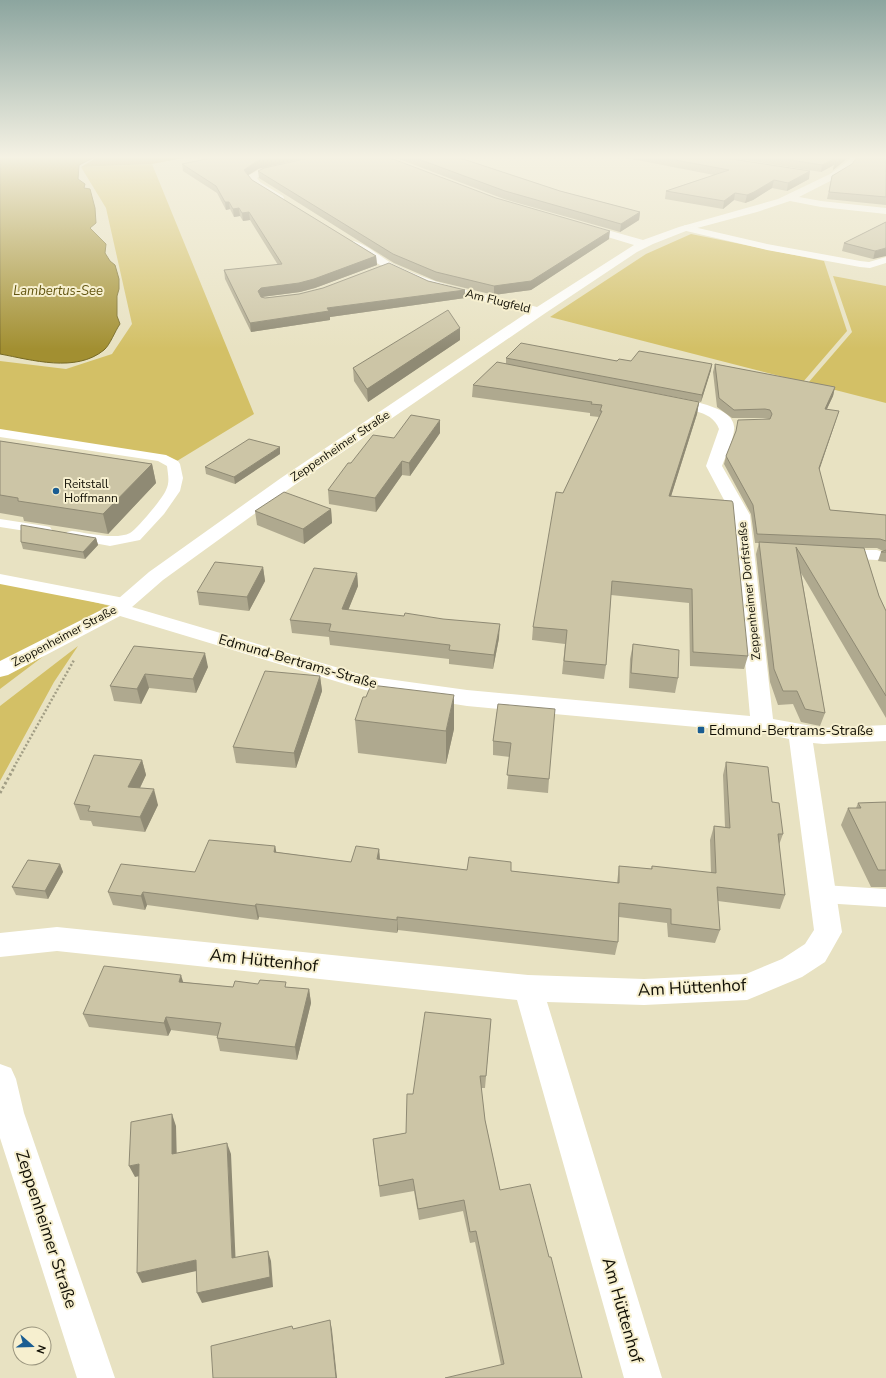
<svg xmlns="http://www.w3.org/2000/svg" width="886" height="1378" font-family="'Nunito Sans',sans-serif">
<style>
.green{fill:#d3c066}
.forest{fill:#b5a246}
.water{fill:#a28f31;stroke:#766924}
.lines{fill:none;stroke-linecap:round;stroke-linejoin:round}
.path-far1{stroke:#a29e85;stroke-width:2.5;stroke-dasharray:2 2;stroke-linecap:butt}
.path{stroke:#a29e85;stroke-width:3;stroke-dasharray:2.5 2.5;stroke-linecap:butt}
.lane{fill:#fff;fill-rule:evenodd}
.street{fill:#fff;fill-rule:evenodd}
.wall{fill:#afa98f}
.shaded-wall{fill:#8f8a74}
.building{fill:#ccc5a6;stroke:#8f8a74}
.poi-dot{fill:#1a5d92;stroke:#f6efcf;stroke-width:1.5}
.labels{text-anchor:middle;stroke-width:4;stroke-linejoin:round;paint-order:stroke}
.far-street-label{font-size:12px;fill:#110f05;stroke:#f6efcf}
.far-poi-label{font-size:12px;fill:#110f05;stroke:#f6efcf;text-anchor:start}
.far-water-label{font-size:13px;font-style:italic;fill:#645712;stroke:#f6efcf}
.street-label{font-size:14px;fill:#110f05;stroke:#f6efcf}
.poi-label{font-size:14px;fill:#110f05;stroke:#f6efcf;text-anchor:start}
.near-street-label{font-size:17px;fill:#110f05;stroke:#f6efcf}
</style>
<rect width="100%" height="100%" fill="#e8e2c2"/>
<path class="green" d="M152 164 254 414 177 461 0 432V361L66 369 112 354 132 324 106 208 81 167Z
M691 234 824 261 847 331 803 382 550 317 646 254Z
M833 276 886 286V403L808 383 852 332Z
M0 583 86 600 110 606 0 689Z
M78 646 54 682 0 781V706Z"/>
<path class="forest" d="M99 156H194L152 164 81 167Z"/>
<path class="water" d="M0 156H97L79 165 78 179 85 184 84 188 90 189 95 208 96 223 90 228 106 244 105 253 110 261 115 265 119 279V289L117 296V316L120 324C115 331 110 345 104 350 76 373 32 360 0 354Z"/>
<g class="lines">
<path class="path-far1" d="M14 767 74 660"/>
<path class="path" d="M0 793 15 766"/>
<path class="lane" d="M685 225 767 244 860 261 869 262 886 257V263L870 268 860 267 767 250 682 230 681 228Z
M0 429 166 455 178 461 180 464 183 478 180 491 164 514 140 540 110 546 67 538 65 535 67 532 72 531C86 533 117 540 130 533 137 529 163 498 166 490 170 482 168 475 167 466L158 461 0 437Z
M0 519 45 526 50 527 52 530 50 533 45 534 0 527Z
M842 550H877L882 552 885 555 882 558 877 560 837 558 834 555 837 552Z
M0 574 124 598 130 600 132 603 130 606 124 608 0 584Z
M823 885 886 889V907L823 903 815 900 812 894 815 888Z"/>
<path class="street" d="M319 156H334L332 158 264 174 257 178 260 182 283 196 284 198 283 200C272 203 252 185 246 177L258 170Z
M852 156H861L852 167 842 175 799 197 821 201 886 208V214L821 207 790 201 757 212 686 231 653 244 637 252 544 314 293 486 163 580 132 607 366 676 467 690 750 716 732 515 706 466 719 429C712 408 681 410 664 405L661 402 664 399 669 397C685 400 738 406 734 430 733 442 726 455 722 466L750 515 773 719 823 728 886 725V741L823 744 813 743 842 932 825 962 802 977 747 1000 644 1005 547 1002 662 1378H624L517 1000 57 951 0 957V933L57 927 528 975 644 979 746 974 782 959 805 944 814 930 789 739 762 733 467 706 365 690 120 616 8 675 0 677V661L111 605 149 572 281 478 528 312 428 288 385 268 348 245 346 243 348 241C359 238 382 258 393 264 438 287 488 295 537 307L634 245 578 228 577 226 578 224H586L643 240 679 227 778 199 830 174 845 163Z
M0 1064 11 1068 16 1079 24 1113 115 1378H77L0 1138Z"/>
</g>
<path class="wall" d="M391 156H454L560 191 640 212 639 220 620 232 504 199Z
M616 156H712L809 179 787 191 772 188 753 200 745 203 734 200 723 209 665 199 666 191 714 175Z
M719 156H850L833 170 834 165 821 172Z
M886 156V205L827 199 832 176 852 164Z
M182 164 258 169 248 175 252 180 376 256 377 265 315 288 300 292 261 297 265 298 428 281 465 290V298L330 317V320L251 332 225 279 224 270 278 265 250 220 243 221 240 216 234 217 230 209 226 210 217 193 183 171Z
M258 171 496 198 609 239 531 290 494 295 436 281 394 263 259 178Z
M886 222 873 259 842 251 844 243Z
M460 328V340L368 402 354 381 353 368Z
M506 358 631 361 711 370 701 402 555 374 699 402 697 414 671 496 748 656 744 669 690 666 689 603 611 595 606 665 604 679 562 674 565 644 532 640 533 627 563 493 599 417 590 416V413L472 397 473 385 506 364Z
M715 364 835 387 833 396 827 409 836 420 819 469 830 510 886 515V562L878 561 881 552 883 551 877 548H864L879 596 886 611V718L801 573 825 713 820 726 801 722 793 704 778 705 770 682 756 554 759 543H755L751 514 724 464 726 456 769 419 763 418H732L717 407 713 372Z
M440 433 410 476 402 475 376 512 329 504 328 490 351 463 394 438Z
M0 441 152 464 156 483 108 534 24 521 23 517 0 513Z
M280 454 235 484 206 474 205 467Z
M331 509 332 523 304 544 257 525 255 511Z
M96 538 98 545 85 559 23 549 21 542Z
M263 567 265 581 249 611 199 605 197 592Z
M357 573 358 586 348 610 499 638 493 669 449 664V659L330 645 329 637 292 633 290 620Z
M633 644 678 678 675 693 629 688 630 659Z
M134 646 208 667 196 693 149 688 141 704 114 701 110 686Z
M320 676 322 691 296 768 236 763 233 747Z
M498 704 549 779 548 793 507 789 510 757 493 755V741Z
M355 720 454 729 446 764 358 753Z
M142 760 146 775 140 788 158 805 145 832 93 826 91 821 80 820 74 804Z
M726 762 772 802 783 834 779 845 785 895 780 909 718 901 720 930 715 943 668 937 667 923 619 917 618 942 615 955 398 930 397 933 259 917 258 920 147 905 145 910 113 905 108 892 195 872 275 846 276 852 351 862 379 849 380 859 467 870 511 871 617 883 619 866 651 869 652 866 711 873 710 840 714 826 725 827 723 775Z
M886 802V887H871L841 825 848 808H856L858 803Z
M60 864 63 872 48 899 16 895 12 887Z
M183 982 233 987H287L309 989 311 1003 297 1060 220 1051 217 1038V1036L171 1030 168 1036 89 1027 83 1014Z
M491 1019 485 1088H481L485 1120 500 1190 549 1257 582 1378 501 1365 475 1242 470 1243 463 1211 419 1220 414 1191 380 1197 373 1139 406 1133 413 1094Z"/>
<path class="shaded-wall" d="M282 156H314L258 169 245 177 244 170 257 161Z
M843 156H850L833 170 835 162Z
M836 158 834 165 821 172 822 165Z
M810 171 809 179 787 191 788 183Z
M774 180 772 188 753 200 745 203 747 195Z
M735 193 734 200 723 209 724 201Z
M225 202H229L230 209 226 210Z
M239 208 240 216 234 217 233 209Z
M249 212 250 220 243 221 242 213Z
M640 212 639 220 620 232 621 224Z
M610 231 609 239 531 290 494 295V286Z
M886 248V256L873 259 875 251Z
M376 256 377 265 315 288 300 292 262 297 259 300 258 291 261 288Z
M465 290V298L330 317V320L251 332 250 323 327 308Z
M460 328V340L368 402 367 389Z
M712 364 711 370 701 402 702 395Z
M835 387 833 396 823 417 825 409Z
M699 402 697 414 667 509 669 496Z
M839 411 817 477 819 468Z
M440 420V433L410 476 409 463Z
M280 447V454L235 484 234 477Z
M402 461V475L376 512 375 498Z
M152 464 156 483 108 534 103 514Z
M331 509 332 523 304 544 303 529Z
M96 538 98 545 85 559 83 552Z
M263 567 265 581 249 611 247 597Z
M357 573 358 586 343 623 342 609Z
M500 624 499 638 493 669 494 655Z
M205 653 208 667 196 693 193 679Z
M145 674 149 688 141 704 137 689Z
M320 676 322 691 296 768 294 753Z
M454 695V729L446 764V731Z
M142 760 146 775 133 802 128 787Z
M154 789 158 805 145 832 140 817Z
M275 846 278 860 274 852Z
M379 849 380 862 377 859Z
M60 864 63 872 48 899 45 891Z
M143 892 147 905 145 910 141 896Z
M256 904 259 917 258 920 255 906Z
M397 917 398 930 397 933Z
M181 975 185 988 179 982Z
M309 989 311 1003 297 1060 295 1047Z
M166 1017 171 1030 168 1036 164 1023Z
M172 1114 176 1126 177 1165 172 1154Z
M227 1143 231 1154 236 1269 232 1258Z
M139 1164 144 1175 135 1177 129 1166Z
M268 1251 271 1261 273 1287 202 1303 197 1293Z
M196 1260 201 1270 142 1283 137 1273Z
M330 1320 332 1330 337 1378H336Z"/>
<path class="building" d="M221 156H282L257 161 244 170 252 180 376 256 314 279 299 283 261 288 258 291 261 297 265 298 299 294 323 288 389 263 428 281 465 290 327 308 329 311 250 323 224 270 282 264 249 212 242 213 239 208 233 209 229 202H225L216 186 182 164Z
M318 156H385L496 198 610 231 531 281 494 286 436 272 393 254 258 171 264 168Z
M410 156H454L560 191 640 212 621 224 505 191Z
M654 156H712L810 171 788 183 774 180 754 192 747 195 735 193 724 201 666 191 729 170Z
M765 156H843L835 162 836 158 822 165Z
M858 156H886V197L829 192 832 176 852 164Z
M886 222V248L875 251 844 243Z
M448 310 460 328 367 389 353 368Z
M521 343 617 361 619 359 631 361 639 351 712 364 702 395 506 358Z
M497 362 699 402 669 496 732 501 733 503 748 656 693 652 692 589 612 581 606 665 564 661 567 630 533 627 556 492 563 493 602 411H600L602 405 591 404 592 402 473 385Z
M715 364 835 387 825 409 839 411 819 468 830 510 886 515V541L880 539 757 534 753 505 726 456 736 431 738 420 770 419 772 414 770 410 765 409 734 410 719 398Z
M411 415 440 420 409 463 402 461 375 498 328 490 348 463H351L373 435 394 438Z
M249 439 280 447 234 477 205 467Z
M0 441 152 464 103 514 18 501V498L0 495Z
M284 492 331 509 303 529 255 511Z
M21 525 96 538 83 552 21 542Z
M759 542 864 548 879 596 886 611V696L796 547 825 713 805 709 797 691H783L774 669Z
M886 550V552H881Z
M215 562 263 567 247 597 197 592Z
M314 568 357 573 342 609 404 616 405 613 443 619 500 624 494 655 449 650 450 645 329 631 331 624 290 620Z
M633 644 679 650 678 678 631 673Z
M134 646 205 653 193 679 145 674 137 689 110 686Z
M265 671 320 676 294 753 233 747Z
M371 685 454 695 446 731 355 720 363 697H366Z
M498 704 555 709 549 779 507 775 511 743 493 741Z
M94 755 142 760 128 787 154 789 140 817 88 811 90 806 74 804Z
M726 762 768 767 772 802 779 803 783 834H778L785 895 717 887 720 930 671 924V909L619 903 618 942 397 917V920L256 904 255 906 143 892 141 896 108 892 121 864 195 872 209 840 275 846 274 852 351 862 356 846 379 849 377 859 467 870 469 857 511 862V871L619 883V866L652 869V866L716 873 714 826 730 828Z
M886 802V870H878L848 808H861L858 803Z
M28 860 60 864 45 891 12 887Z
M104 966 181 975 179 982 233 987 235 981 258 984 260 980 286 982 285 987 309 989 295 1047 217 1038 221 1023 166 1017 164 1023 83 1014Z
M425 1012 491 1019 486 1076H480L485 1120 500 1190 530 1184 549 1257H551L582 1378H445L504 1364 476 1231 470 1232 464 1200 418 1209 413 1179 379 1186 373 1139 406 1133 407 1094H413Z
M172 1114V1154L227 1143 232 1258 268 1251 270 1277 197 1293 196 1260 137 1273 139 1164 129 1166 131 1122Z
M330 1320 336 1378H213L211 1346 292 1326 293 1329Z"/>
<linearGradient id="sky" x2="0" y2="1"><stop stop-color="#8ca59f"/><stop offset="0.45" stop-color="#f5f2e4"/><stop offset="1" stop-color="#f5f2e4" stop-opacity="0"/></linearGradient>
<rect width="886" height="349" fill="url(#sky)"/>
<g class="poi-dot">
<circle cx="56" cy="491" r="4"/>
<rect x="697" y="726" width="8" height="8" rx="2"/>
</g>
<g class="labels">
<g class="far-street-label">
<text transform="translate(498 301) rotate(14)" y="4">Am Flugfeld</text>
<text transform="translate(340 446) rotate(-34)" y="4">Zeppenheimer Straße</text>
<text transform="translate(749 591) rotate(-96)" y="4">Zeppenheimer Dorfstraße</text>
<text transform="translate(64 636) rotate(-28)" y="4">Zeppenheimer Straße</text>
</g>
<g class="far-poi-label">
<text x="64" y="488">Reitstall<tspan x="64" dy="14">Hoffmann</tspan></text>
</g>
<g class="far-water-label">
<text x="58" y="295">Lambertus-See</text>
</g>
<g class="street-label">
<text transform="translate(298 661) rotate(16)" y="5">Edmund-Bertrams-Straße</text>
</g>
<g class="poi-label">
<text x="709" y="735">Edmund-Bertrams-Straße</text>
</g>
<g class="near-street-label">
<text transform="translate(264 960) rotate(6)" y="6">Am Hüttenhof</text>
<text transform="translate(692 987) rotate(-3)" y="6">Am Hüttenhof</text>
<text transform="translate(47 1229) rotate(72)" y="6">Zeppenheimer Straße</text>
<text transform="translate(623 1310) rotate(74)" y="6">Am Hüttenhof</text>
</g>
</g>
<g transform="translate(32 1346) rotate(110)"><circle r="19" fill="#f6efcf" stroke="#9a957e"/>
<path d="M0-3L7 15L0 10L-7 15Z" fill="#1a5d92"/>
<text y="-6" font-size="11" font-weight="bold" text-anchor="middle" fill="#110f05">N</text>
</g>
</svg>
